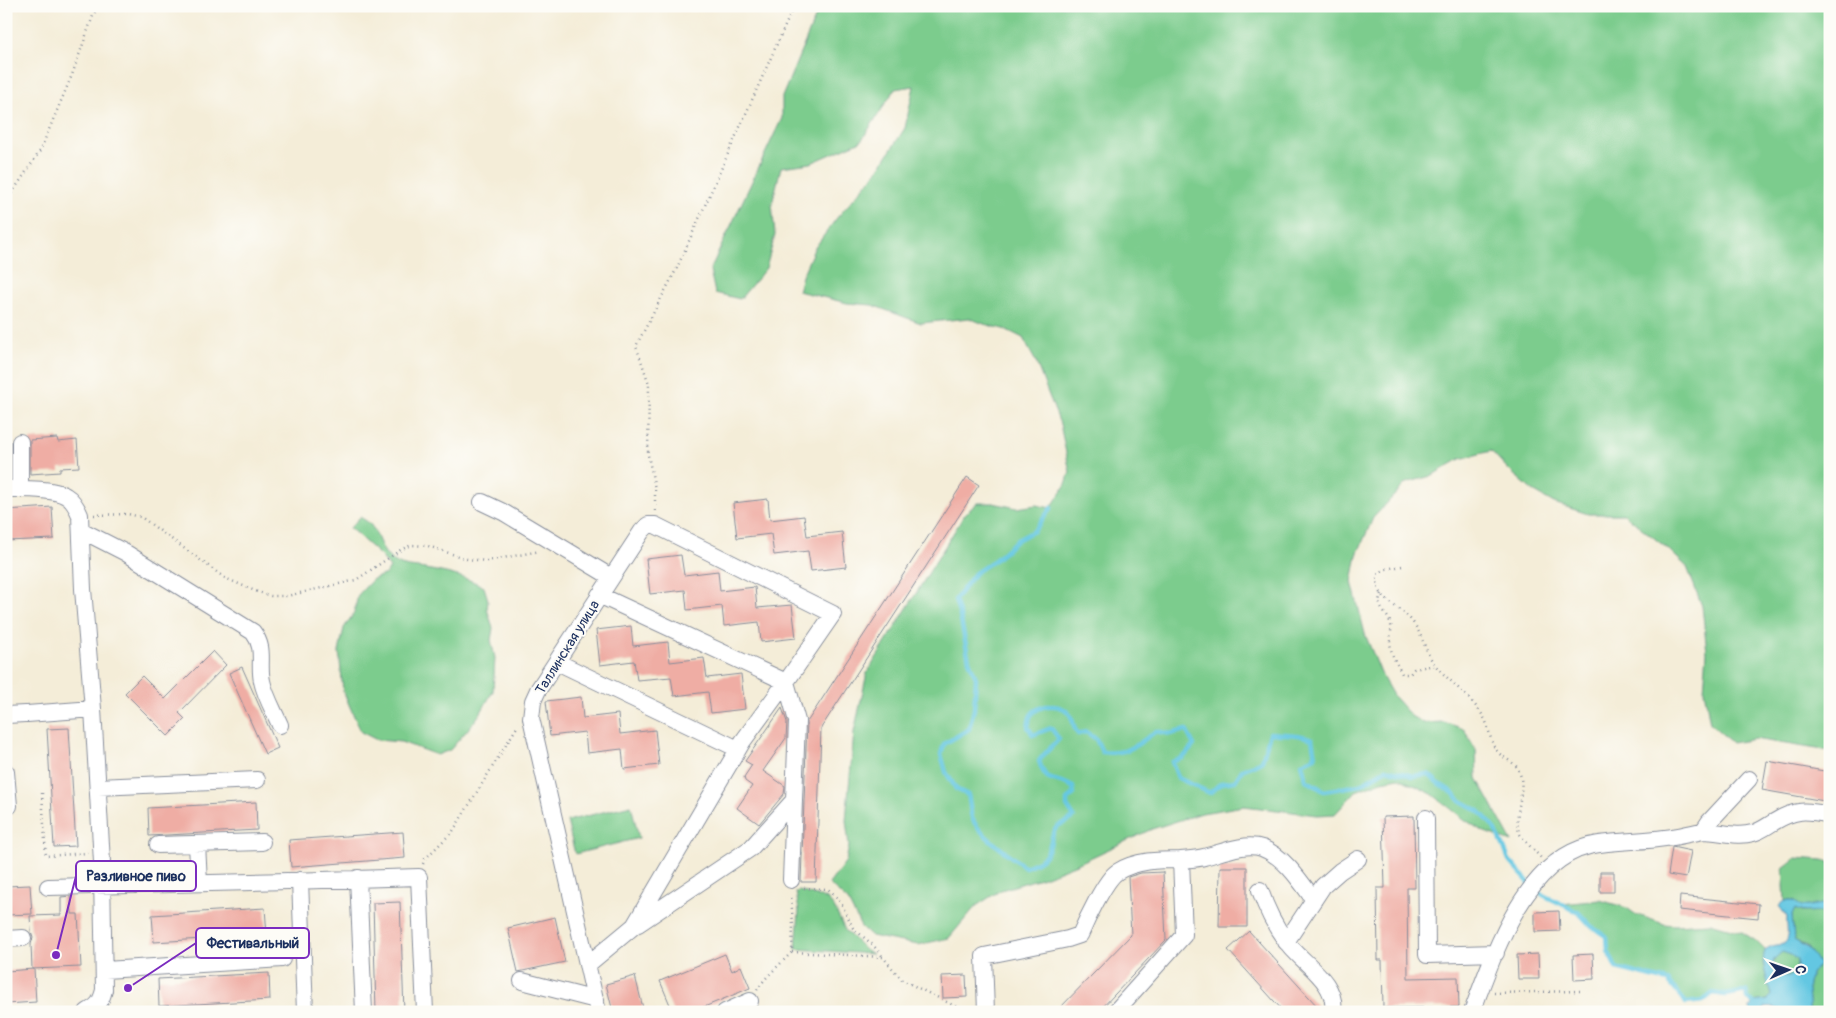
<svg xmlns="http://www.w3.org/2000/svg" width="1836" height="1018" font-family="Pangolin,sans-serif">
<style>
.green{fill:#7ccc8d;stroke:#4c7e76}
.water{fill:#64c7e2;stroke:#407ba0;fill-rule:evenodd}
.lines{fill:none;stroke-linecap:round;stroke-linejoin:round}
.stream{stroke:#64c7e2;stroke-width:4.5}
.building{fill:#efada4}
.minor-casing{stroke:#888e9b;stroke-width:18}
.path{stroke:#888e9b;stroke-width:2.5;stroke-dasharray:1 4;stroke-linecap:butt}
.minor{stroke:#fff;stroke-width:16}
.labels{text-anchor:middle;stroke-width:4;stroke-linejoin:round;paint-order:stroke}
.street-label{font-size:14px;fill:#1b2f5e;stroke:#fdfcf7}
.leader{fill:none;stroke:#7b2cbf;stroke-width:2}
.callout-dot{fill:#7b2cbf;stroke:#fdfcf7;stroke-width:2}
.callout{fill:#fdfcf7;stroke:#7b2cbf;stroke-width:2}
.callout-label{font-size:15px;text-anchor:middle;font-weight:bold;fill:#1b2f5e}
</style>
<rect width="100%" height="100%" fill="#fdfcf7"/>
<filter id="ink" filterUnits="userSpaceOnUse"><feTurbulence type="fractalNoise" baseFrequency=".02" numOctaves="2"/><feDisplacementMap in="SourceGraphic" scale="10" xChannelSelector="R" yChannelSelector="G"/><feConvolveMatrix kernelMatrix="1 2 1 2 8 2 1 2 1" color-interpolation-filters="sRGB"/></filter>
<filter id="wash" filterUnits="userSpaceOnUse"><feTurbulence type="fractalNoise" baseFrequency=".0096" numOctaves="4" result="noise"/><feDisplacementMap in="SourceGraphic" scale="20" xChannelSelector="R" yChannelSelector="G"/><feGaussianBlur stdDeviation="1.12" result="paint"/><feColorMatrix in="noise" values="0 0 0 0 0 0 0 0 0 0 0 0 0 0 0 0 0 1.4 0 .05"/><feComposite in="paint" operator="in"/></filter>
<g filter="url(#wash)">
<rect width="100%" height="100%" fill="#f4edd8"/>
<path class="green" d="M820 6H1830V751L1754 739 1732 743 1710 723 1704 690 1707 652 1702 606 1687 567 1668 549 1624 514H1588L1554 503 1533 491 1510 471 1491 451 1460 459 1431 476 1406 483 1373 518 1357 555 1352 582 1365 634 1383 678 1394 697 1411 716 1423 723 1444 722 1464 729 1476 750 1477 778 1512 842 1482 831 1464 819 1432 794 1399 778 1382 781 1356 791 1335 814 1317 815 1244 806 1202 813 1152 829 1079 863 1044 877 1001 890 976 906 949 938 918 945 871 936 861 927 848 901 829 884 846 861 849 846 846 820 854 732 867 673 965 514 977 503H993L1017 508 1036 505 1051 508 1066 484 1070 472 1060 424 1036 362 1023 338 1007 330 984 324 969 318 921 323 872 305 847 303 798 291 802 276 814 249 836 219 876 173 905 128 914 86 895 89 861 141 811 163 781 167 772 204 775 235 766 268 740 299 715 293 710 270 782 118V97Z
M360 517C363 519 367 521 370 524 380 536 380 554 395 562 404 568 415 567 425 569 444 572 467 577 484 587L488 600 487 609 493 628 491 640 495 658 493 691 480 714 469 728 450 750 437 755 401 742 377 740 361 732 343 691 339 652 344 628 354 613 358 595 373 579 386 574 390 568 382 557 350 528Z
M631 805 639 838 575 854 567 821Z
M1796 858 1823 860 1830 862V906C1815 900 1806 913 1794 901H1785L1783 868Z
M799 891 827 899 834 907 845 930 866 951 873 954 796 949 799 911 796 892Z
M1600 900 1627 908 1635 914 1664 924 1675 925 1710 923 1742 932 1756 941 1765 950 1763 963 1771 995 1768 1000 1753 1002 1748 999 1745 991 1726 995 1713 993 1703 1001 1686 1003 1668 981 1616 968 1608 951 1607 937C1591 926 1580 912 1562 904Z
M1795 909 1801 912 1819 911 1830 920V1012H1809C1811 988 1800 986 1819 965L1806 946 1794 940 1792 915Z
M1782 951 1791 955 1797 960V971C1788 980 1779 976 1772 967L1774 959Z"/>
<path class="water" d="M1785 901H1794C1806 913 1815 900 1830 906V920C1815 904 1811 917 1795 909L1792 915 1794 940C1807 947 1812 952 1819 965 1800 986 1811 988 1809 1012 1801 1012 1794 1012 1786 1012 1778 1011 1777 1006 1765 1008L1763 1012H1751L1750 1008 1753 1002 1768 1000 1771 995C1769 984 1757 955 1768 948 1772 945 1779 945 1784 944 1790 934 1786 928 1787 917L1779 906ZM1782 952 1791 955 1797 960V971C1788 980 1779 976 1772 967L1774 959Z"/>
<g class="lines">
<path class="stream" d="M1051 508 1034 531 1017 540 996 559 975 573 955 600 960 616 969 660 976 678 974 709 969 729 944 744 941 754 946 772 956 789 968 795C970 802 970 811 972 818 978 834 1012 857 1025 867 1040 862 1048 857 1051 841 1052 836 1053 831 1057 827 1060 823 1068 823 1074 817L1067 806V800L1074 794 1073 787C1053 775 1047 787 1039 761 1045 752 1052 747 1059 739L1051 728 1033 735 1028 727C1029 724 1029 718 1031 715 1039 703 1065 702 1071 717 1075 724 1071 725 1078 734L1086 732 1096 739 1102 752C1128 755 1136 746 1156 731L1170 734 1186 730 1194 745 1183 758 1172 762 1178 778 1210 793 1221 783 1235 781 1242 770 1262 761 1270 733C1285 735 1299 733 1312 739L1315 757 1302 763 1306 780 1324 791 1360 785 1386 769 1413 776 1428 774 1438 783 1452 792 1461 801 1479 811 1493 826 1503 845 1509 860 1530 884
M1536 889 1543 895 1578 912 1592 927 1607 937 1608 951 1616 968 1668 981 1686 1003 1703 1001 1713 993 1726 995 1746 991 1748 999 1753 1002"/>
</g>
<g id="blocks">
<path class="building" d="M57 438 58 442 77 440 79 467 60 468V472L30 474V440Z
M967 477 979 485 821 728 816 882H801L807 722Z
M768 499 770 520 804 516 807 536 842 532 846 567 811 571 808 551 774 555 771 534 737 538 733 503Z
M52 507 54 539 6 541V510Z
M681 555 684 575 718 571 720 591 755 587 757 608 792 605 796 638 761 642 759 622 724 626 722 606 687 610 685 590 650 594 646 559Z
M631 626 633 646 668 642 670 662 704 658 707 678 741 674 745 709 711 713 708 692 674 696 671 677 637 680 634 661 600 665 596 630Z
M213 651 226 665 179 713 185 719 168 736 125 693 142 676 165 699Z
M242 667 278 748 265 754 229 673Z
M581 697 583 718 618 714 620 734 655 730 659 765 624 769 622 749 587 753 585 732 550 736 546 701Z
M782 708 787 722 786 738 763 771 785 786 784 794 759 824 737 808 752 786 745 781 744 777 752 765 745 761Z
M69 728 76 846 54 847 47 729Z
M1767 761 1830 772V802L1762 790Z
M256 802 257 830 149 836 148 808Z
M1414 816 1415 888H1407L1408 978 1458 977 1459 1007 1383 1008 1382 960H1378L1377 888H1385L1383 817Z
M403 832 405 858 291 867 289 840Z
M1672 847 1691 851 1686 878 1668 875Z
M1220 867H1247V927H1219Z
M1163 872 1166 940 1098 1012H1056L1131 935 1128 877 1141 873Z
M1600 872H1614V892H1600Z
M30 885 32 914 6 915V886Z
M71 896 72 914H78L81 967 32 969 31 944 33 938 31 932 30 916 61 915V897Z
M1680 896 1759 904 1758 918 1679 910Z
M400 902 404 1012H376L373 903Z
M265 908 267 935 154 942 152 915Z
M1559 911 1560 931 1535 932V912Z
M555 917 565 962 518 972 508 928Z
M1249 931 1318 1007 1312 1012H1284L1228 950Z
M725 954 732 971 741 966 750 988 692 1012H673L660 981Z
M1538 954 1539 979H1518L1517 955Z
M1593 954 1594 979 1574 980 1573 955Z
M34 969 36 1002 6 1004V971Z
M269 973 270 1000 159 1006 158 979Z
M966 975 967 997 943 998 942 976Z
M635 976 644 1012H613L606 984Z"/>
</g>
</g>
<g filter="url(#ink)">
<use href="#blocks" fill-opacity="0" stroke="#888e9b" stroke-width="1"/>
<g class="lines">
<g class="minor-casing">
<path id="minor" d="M6 489C22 489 53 488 66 496 73 500 77 508 80 515L83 589 93 709 102 862
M20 489V442
M482 502 503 512 611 577
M81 530 126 553 253 632C266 649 258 662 262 681 265 696 274 711 280 725
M599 595 786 682 797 721 794 800 751 848 638 924
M557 662 738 749
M27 714 93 709
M6 715 25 714
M6 772 9 806H6
M98 787 257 780
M1426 818 1427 955 1496 953
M1703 831C1720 831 1736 838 1753 833 1761 831 1767 826 1774 822 1795 809 1806 810 1830 815
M197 844 199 883
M158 845 262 842
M1181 860C1188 859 1197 859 1204 857 1220 853 1245 842 1262 848 1285 857 1301 882 1314 900
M358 878 364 1012
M300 880 305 1012
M791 880 794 800
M290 881 419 877 425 1012
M48 887 288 881
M1260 890C1266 908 1274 925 1286 941 1301 963 1338 981 1333 1012
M6 939 23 938
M1286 942 1323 886 1340 871 1358 859
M587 965 634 926 743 741 786 682 833 614 655 525H648L642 531 538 690 533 701 531 718 598 1012
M105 970 282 959
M522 981 596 1000
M87 1012C98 1006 101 1002 104 990L102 874
M725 1012 750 1001
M986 1012 984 956 1068 939 1080 935C1086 921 1105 880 1117 872 1136 860 1159 860 1181 860L1184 935 1115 1012
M1472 1012C1493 956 1524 862 1589 846 1614 840 1640 842 1665 838 1678 837 1690 833 1703 831L1709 822 1749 779"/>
</g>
<path class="path" d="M6 202 40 151 72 75 94 13 101 6
M655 511V489L648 455 649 384 636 346 677 268 794 6
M94 515 128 514 141 517 225 578 255 591 271 596H287L356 580 402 549 412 545 428 546 467 559 487 561 540 551
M1402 566 1386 569 1377 574C1375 600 1397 604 1411 620 1423 634 1425 653 1436 666 1451 683 1471 697 1483 716 1490 727 1489 741 1497 751 1503 759 1515 761 1519 771 1527 790 1513 813 1519 832 1521 838 1536 852 1541 858
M1382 594C1373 607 1389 613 1391 625 1392 630 1390 636 1390 641 1391 656 1396 662 1402 674H1410L1414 669 1435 665
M42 793 46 856 88 853
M423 864 425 859 453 831 517 727
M804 888 828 889 835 895 842 905 853 928 873 945 883 957
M792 952 883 957 902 980 967 1012
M757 990 765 979 792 952 793 925 791 894
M1494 993 1580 991"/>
<use href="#minor" class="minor"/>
</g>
</g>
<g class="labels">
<g class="street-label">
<text transform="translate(567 647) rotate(-58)" y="5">Таллинская улица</text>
</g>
</g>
<path class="leader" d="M56 955L76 876M128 988L196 943"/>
<g class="callout-dot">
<circle cx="56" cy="955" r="5"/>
<circle cx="128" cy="988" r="5"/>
</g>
<g class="callout">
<rect x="76" y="861" width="120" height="30" rx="5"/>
<rect x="196" y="928" width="113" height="30" rx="5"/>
</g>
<g class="callout-label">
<text x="136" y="881">Разливное пиво</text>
<text x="253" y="948">Фестивальный</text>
</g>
<rect width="1836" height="1018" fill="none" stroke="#fdfcf7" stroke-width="25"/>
<g transform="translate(1788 970) rotate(88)" stroke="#fdfcf7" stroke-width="4" paint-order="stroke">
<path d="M0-4L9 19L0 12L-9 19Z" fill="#1b2f5e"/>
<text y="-8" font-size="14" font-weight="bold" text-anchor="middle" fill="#1b2f5e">С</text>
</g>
</svg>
